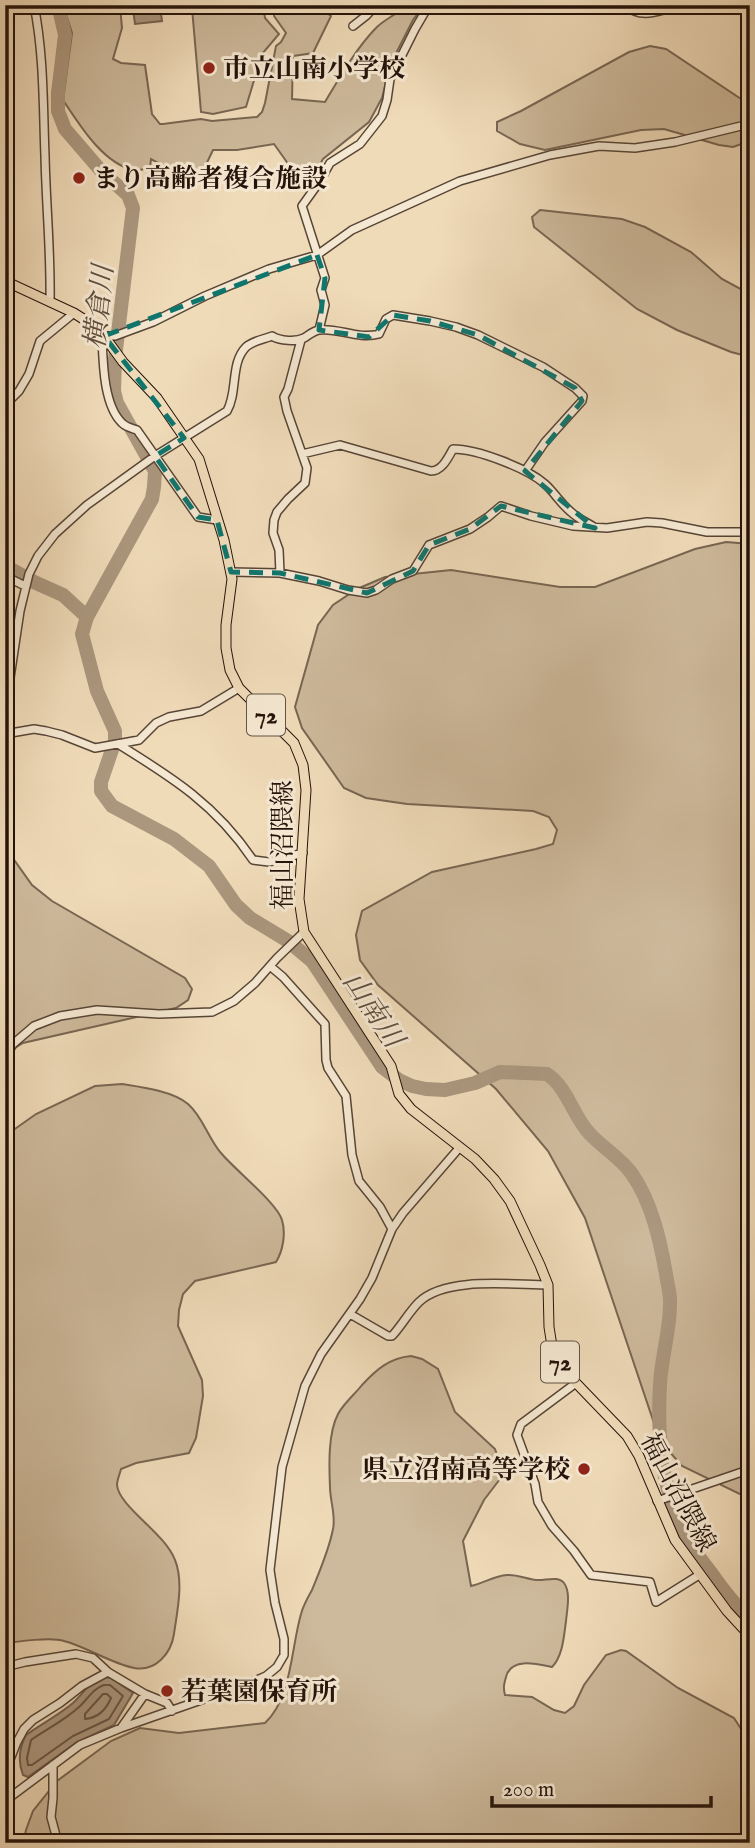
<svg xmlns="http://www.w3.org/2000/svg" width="755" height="1848" font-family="'IM FELL English','Noto Serif JP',serif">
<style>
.green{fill:#cdb99b;stroke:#786652;stroke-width:2}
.water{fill:#ab977e;stroke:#756250;stroke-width:2}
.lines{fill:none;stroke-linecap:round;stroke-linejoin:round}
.shore{stroke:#685544;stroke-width:2}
.river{stroke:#ab977e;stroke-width:14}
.minor-casing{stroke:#574536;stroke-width:10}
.major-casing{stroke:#24130a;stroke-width:11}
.minor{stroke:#f5e8d2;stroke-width:7}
.major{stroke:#f0dbb9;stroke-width:9}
.marked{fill:none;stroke:#0f766e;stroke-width:5;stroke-dasharray:14 9;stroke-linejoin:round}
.poi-dot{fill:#8f2418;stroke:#f5e8d2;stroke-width:2.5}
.labels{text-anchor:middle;stroke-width:6;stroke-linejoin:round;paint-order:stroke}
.shield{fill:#f5e8d2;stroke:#635346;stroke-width:2}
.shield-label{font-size:24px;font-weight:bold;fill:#24130a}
.poi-label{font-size:26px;font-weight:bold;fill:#24130a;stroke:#f5e8d2;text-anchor:start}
.street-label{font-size:26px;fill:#24130a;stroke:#f5e8d2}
.water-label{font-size:28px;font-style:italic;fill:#614e3e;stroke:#f5e8d2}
</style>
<rect width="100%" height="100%" fill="#f0dbb9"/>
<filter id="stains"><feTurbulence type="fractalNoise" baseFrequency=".00286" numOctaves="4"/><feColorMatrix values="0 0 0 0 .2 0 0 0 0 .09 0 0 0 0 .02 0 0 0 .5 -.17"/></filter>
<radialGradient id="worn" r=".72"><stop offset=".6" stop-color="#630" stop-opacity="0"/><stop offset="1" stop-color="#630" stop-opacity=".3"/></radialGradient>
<path class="green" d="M63 5H121L120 6 122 28 113 59 121 63 145 65 152 114 160 124H163L201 119 212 121 257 117 262 112 265 103 276 46 281 42 286 33 274 16V5H321L320 8 331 16 313 53 293 56 292 99 325 102C340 77 355 50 375 29 384 19 397 15 406 5H424L413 20 391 63 382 98 369 122 323 159 306 189 274 144 237 150H213L202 173 171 170 151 159 150 168C145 169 139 171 134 170 103 164 79 124 63 100L72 33Z
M223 5H263L265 18 279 34 262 54 246 107 213 114 201 112 192 8Z
M650 46 666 49 750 105V141L733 147 719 145 664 129 641 130 545 150 520 144 497 131V122L521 111 629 52Z
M540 210 622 219 645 227 691 252 722 279 750 294V357L731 352 677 330 637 309 534 227 532 217Z
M726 542 750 544V1499L682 1466 660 1441 585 1218 548 1151 496 1089 378 985 360 960 356 935 362 911 432 872 536 849 553 844 557 830 549 817 533 811 407 804 366 798 344 788 302 728 295 707 318 625 333 605 357 589 385 577 451 570 560 587H595L695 549Z
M5 847 32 885 52 901 185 978 192 989 188 1000 176 1008 23 1043 5 1054Z
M122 1084C141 1087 173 1091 188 1104 203 1117 208 1138 221 1153 234 1169 277 1203 282 1220 286 1233 283 1251 276 1262L195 1281 183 1294 179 1310 178 1326 202 1380 203 1396 196 1438 189 1453 136 1463 121 1469C120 1473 117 1480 117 1485 119 1507 165 1533 175 1560 184 1582 177 1612 174 1634 171 1654 155 1672 134 1668 110 1663 87 1647 64 1641 52 1637 17 1641 5 1644V1136L36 1114 95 1086Z
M411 1356 422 1359 438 1369 455 1412 495 1449 501 1467 500 1479 484 1500 463 1541 471 1586C484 1583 494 1576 507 1575 518 1574 528 1580 539 1580 547 1580 559 1576 564 1583 571 1592 567 1610 566 1621 564 1635 563 1656 552 1667 537 1664 511 1657 506 1677 504 1684 503 1688 505 1695L532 1697 554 1710 565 1713 574 1706 584 1685 606 1655 621 1650 626 1651 678 1688 734 1718 750 1743V1843H23L26 1830 33 1811 57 1781 111 1741 140 1728 179 1733 265 1723C292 1698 291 1648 301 1614 303 1606 308 1597 312 1590 320 1570 329 1550 333 1529 336 1515 330 1501 330 1487 329 1465 328 1433 338 1414 344 1403 355 1394 362 1385 376 1370 389 1358 411 1356Z"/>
<path class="water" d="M160 6 162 21 135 24 133 9Z
M103 1677 111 1678 133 1693 114 1725 77 1742 28 1777 23 1775C18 1762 19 1748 26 1735 41 1724 59 1715 73 1703 84 1693 89 1682 103 1677Z"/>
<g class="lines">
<path class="shore" d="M104 1685H110L123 1696 109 1719 73 1736 32 1765H28L27 1758 31 1740C47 1729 65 1720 79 1707 88 1699 92 1689 104 1685Z
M103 1694H107L111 1698C106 1710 98 1718 85 1719V1714Z"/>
<path class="river" d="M58 5 65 35 58 93V111L65 129 102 172 128 195 133 208 115 358 114 391 117 403 155 471 154 487 152 499 87 617 82 634 97 691 115 731V741L101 782V791L112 806 174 839 209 866 236 905 250 918 288 941 312 961 382 1067 399 1080 412 1086 426 1089 445 1090 475 1083 500 1072 547 1074C568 1088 573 1117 590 1134 603 1148 621 1158 632 1174 652 1203 660 1240 666 1274 667 1282 670 1292 670 1300 671 1329 661 1357 660 1385 657 1436 661 1489 685 1535 692 1549 703 1562 712 1574 723 1590 736 1606 750 1619
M5 566 34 582 63 595 87 617"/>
<g class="minor-casing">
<path id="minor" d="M34 5C44 55 43 105 45 156 46 205 51 253 50 302
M626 5C640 20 661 11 678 5
M740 5 750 13
M353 26 367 15 376 5
M319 330 325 305 321 290 325 278 302 206 320 181 330 163 360 144 382 116 387 100 390 79 415 29 429 5
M5 405 19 391 29 374 40 341 74 313
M302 454 340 445 431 471C442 471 448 458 453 449 477 449 527 468 545 484 554 492 561 504 571 512 577 518 586 522 594 527
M217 520 198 517 137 430C131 428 126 427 122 423 103 405 103 360 102 336H115L153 322 205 296 269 269 317 255 352 230 460 181 550 155 599 146 635 148 675 142 741 126H750
M231 572 280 573 319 581 348 590 367 593 376 590 392 579 413 571 429 545 470 529 488 517 501 506 531 516 573 526 607 528 647 522 662 523 707 532H750
M280 573 279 550 273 533 274 520 277 512 288 499 305 483 307 468 287 411 284 397 288 389 301 340
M5 576 25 586
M5 711 20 611 29 574 38 556 55 534 87 505 155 456 227 411C238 392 230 363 246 347 252 341 265 339 272 336 280 341 296 342 304 338 309 335 313 331 319 330 337 327 358 340 379 334L386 319 393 315 430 321 456 327 478 335 543 367 575 388 583 396 582 401 545 442 525 471
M5 734 34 729 46 731 62 735 95 748 139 740 156 723 169 717 201 711 239 688
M118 744C173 778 216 805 253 860L269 862 303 853
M270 966 283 977 325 1024 326 1060 328 1068 346 1096 352 1155 359 1181 380 1207 392 1229
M5 1058 13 1044 34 1026 60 1016 97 1010 159 1014 212 1012 234 1001 255 983 277 958 304 932
M350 1314 388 1336H392C402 1325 409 1312 419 1302 446 1276 513 1285 548 1285
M576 1383 521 1424 517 1435 535 1484 538 1502 552 1526 574 1551 591 1575 650 1582 656 1602 699 1575
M657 1501 742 1472H750
M5 1667 25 1662 76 1654 93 1658 108 1672 145 1694 167 1703 172 1711
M121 1728 145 1694
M53 1765V1798L51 1817 58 1843
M5 1772 17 1742 24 1729 33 1720 60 1703 82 1686 108 1672
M5 1801 80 1745 121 1728 250 1683 266 1676 277 1667 284 1655V1639L275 1603 270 1570 282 1467 305 1386 321 1354 360 1299 372 1278 392 1229 403 1213 460 1147"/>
</g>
<g class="major-casing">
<path id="major" d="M5 281 74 313 88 322 104 336 123 362 157 398 199 459 224 540 232 579 226 625V648L230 670 239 688 294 743 303 765 306 790 299 899 304 932 391 1066 399 1094 411 1109 475 1159 494 1179 510 1201 540 1265 548 1285 549 1327 552 1346 559 1361 576 1383 627 1436 639 1456 675 1540 727 1611 750 1636"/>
</g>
<use href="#minor" class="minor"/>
<use href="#major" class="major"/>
</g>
<path class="marked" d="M317 255 325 278 319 330 369 337 393 315 430 321 478 335 575 388 582 401 525 471 595 528 501 506 470 529 429 545 413 571 367 593 280 573 231 572 217 520 198 517 155 456 184 438 104 336Z"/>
<g class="poi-dot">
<circle cx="209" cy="68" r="7"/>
<circle cx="79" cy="178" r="7"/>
<circle cx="584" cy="1469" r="7"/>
<circle cx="167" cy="1691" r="7"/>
</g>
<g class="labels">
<g class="shield">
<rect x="247" y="694.5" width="38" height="41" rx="5"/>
<rect x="541" y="1341.5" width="38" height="41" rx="5"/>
</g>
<g class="shield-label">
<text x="266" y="723">72</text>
<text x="560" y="1370">72</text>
</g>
<g class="poi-label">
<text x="223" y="77">市立山南小学校</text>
<text x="93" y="187">まり高齢者複合施設</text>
<text x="570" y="1478" text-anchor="end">県立沼南高等学校</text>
<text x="181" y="1700">若葉園保育所</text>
</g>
<g class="street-label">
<text transform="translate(282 845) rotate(-90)" y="9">福山沼隈線</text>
<text transform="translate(679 1492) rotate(62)" y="9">福山沼隈線</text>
</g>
<g class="water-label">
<text transform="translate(98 307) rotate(-84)" y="10">横倉川</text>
<text transform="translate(374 1009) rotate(56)" y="10">山南川</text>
</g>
</g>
<rect width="755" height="1848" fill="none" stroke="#f0dbb9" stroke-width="28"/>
<rect x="7" y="7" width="741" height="1834" fill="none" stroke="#24130a" stroke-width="3.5"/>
<rect x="14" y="14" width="727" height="1820" fill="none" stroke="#24130a" stroke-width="2"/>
<path d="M492 1796v10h219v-10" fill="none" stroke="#24130a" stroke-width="3.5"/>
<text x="503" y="1796" font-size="21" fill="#24130a" stroke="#f5e8d2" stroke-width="5" paint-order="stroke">200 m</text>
<rect width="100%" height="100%" filter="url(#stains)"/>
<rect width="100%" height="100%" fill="url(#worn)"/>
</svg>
